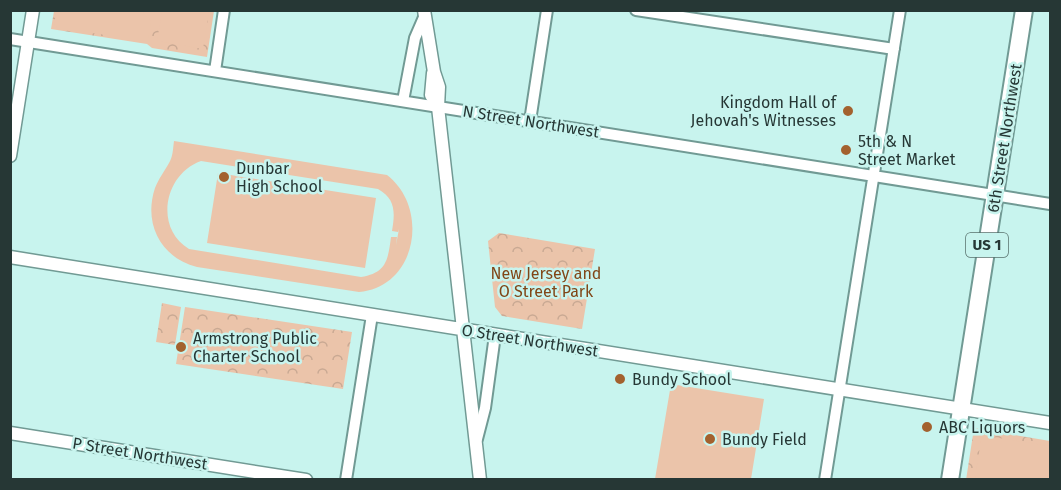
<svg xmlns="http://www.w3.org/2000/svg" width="1061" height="490" font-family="'Fira Sans',sans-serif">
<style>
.park{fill:url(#park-crowns)}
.pitch{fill:#ebc4aa;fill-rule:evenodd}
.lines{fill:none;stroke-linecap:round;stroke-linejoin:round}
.minor-casing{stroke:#719a94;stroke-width:14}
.tertiary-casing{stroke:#719a94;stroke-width:15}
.trunk-casing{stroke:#719a94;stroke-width:20}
.minor{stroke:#fff;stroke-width:10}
.tertiary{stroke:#fff;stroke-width:12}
.trunk{stroke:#fff;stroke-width:16}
.poi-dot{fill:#a3612e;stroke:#c8f4ee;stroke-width:2}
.labels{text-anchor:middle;stroke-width:5;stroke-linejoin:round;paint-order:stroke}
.shield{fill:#c8f4ee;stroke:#57706c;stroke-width:1.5}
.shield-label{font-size:15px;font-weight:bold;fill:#263735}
.poi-label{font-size:16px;fill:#263735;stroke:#c8f4ee;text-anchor:start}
.street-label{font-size:16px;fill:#263735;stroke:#c8f4ee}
.park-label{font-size:16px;fill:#804617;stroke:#c8f4ee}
</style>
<defs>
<pattern id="park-crowns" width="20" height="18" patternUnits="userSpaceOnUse" patternTransform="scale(1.5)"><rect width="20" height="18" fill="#ebc4aa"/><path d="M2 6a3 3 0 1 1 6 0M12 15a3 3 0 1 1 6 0" fill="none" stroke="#c9a993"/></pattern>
</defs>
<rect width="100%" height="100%" fill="#c8f4ee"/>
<path class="park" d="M54 11H214L207 57 152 48 147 44 51 29Z
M499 233 595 249 582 329 502 316 495 307 488 241Z
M162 303 181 307 175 345 156 342Z
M185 307 352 332 343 389 176 364Z
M974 428 1050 441V479L966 480Z"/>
<path class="pitch" d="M57 10 142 11 151 21 148 41 57 28 54 23Z
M162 11H209L203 49 157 41Z
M174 141 387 175C430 208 417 287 359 292L197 267C161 258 143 224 155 188 159 178 164 172 169 163 173 157 173 148 174 141ZM201 161 378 189C396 199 395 213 392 231L398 232 399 229 396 245 397 237H391C388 259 387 273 361 277L189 249C154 228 164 174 201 161Z
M218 173 376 198 365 268 207 243Z
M671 384 764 399 751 479H655Z
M986 436 1050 446V479H975L981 440Z"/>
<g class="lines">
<g class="minor-casing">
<path id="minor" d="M636 10 894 49
M10 39 1050 204
M215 71 224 10
M403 101 415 38 425 15
M530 121 547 10
M477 439 485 408 495 335
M346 480 372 315
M825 480 900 10"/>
</g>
<g class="tertiary-casing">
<path id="tertiary" d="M424 10 434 72 439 87 438 107 480 480
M433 73 431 95 438 107
M10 156 33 10
M10 257 1050 423
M10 433 306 480"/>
</g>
<g class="trunk-casing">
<path id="trunk" d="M950 480 1024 10"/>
</g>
<use href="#minor" class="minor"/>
<use href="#tertiary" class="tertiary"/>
<use href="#trunk" class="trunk"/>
</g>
<g class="poi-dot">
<circle cx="848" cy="111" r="6"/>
<circle cx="846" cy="150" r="6"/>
<circle cx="224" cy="177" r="6"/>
<circle cx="181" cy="347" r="6"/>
<circle cx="620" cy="379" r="6"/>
<circle cx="927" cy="427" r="6"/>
<circle cx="710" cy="439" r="6"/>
</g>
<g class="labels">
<rect class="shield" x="966" y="233" width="42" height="24" rx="4.5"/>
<g class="shield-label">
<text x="987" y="250">US 1</text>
</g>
<g class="poi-label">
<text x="836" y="108" text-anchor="end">Kingdom Hall of<tspan x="836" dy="18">Jehovah's Witnesses</tspan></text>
<text x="858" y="147">5th &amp; N<tspan x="858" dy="18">Street Market</tspan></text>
<text x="236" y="174">Dunbar<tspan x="236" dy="18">High School</tspan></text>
<text x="193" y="344">Armstrong Public<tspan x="193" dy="18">Charter School</tspan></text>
<text x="632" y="385">Bundy School</text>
<text x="939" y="433">ABC Liquors</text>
<text x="722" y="445">Bundy Field</text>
</g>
<g class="street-label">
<text transform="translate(531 121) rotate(9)" y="6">N Street Northwest</text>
<text transform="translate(1004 138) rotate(-81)" y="6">6th Street Northwest</text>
<text transform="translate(530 340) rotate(9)" y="6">O Street Northwest</text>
<text transform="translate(140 453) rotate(9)" y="6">P Street Northwest</text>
</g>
<g class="park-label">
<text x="546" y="279">New Jersey and<tspan x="546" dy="18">O Street Park</tspan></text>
</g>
</g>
<rect width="1061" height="490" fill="none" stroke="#263735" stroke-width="24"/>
</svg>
